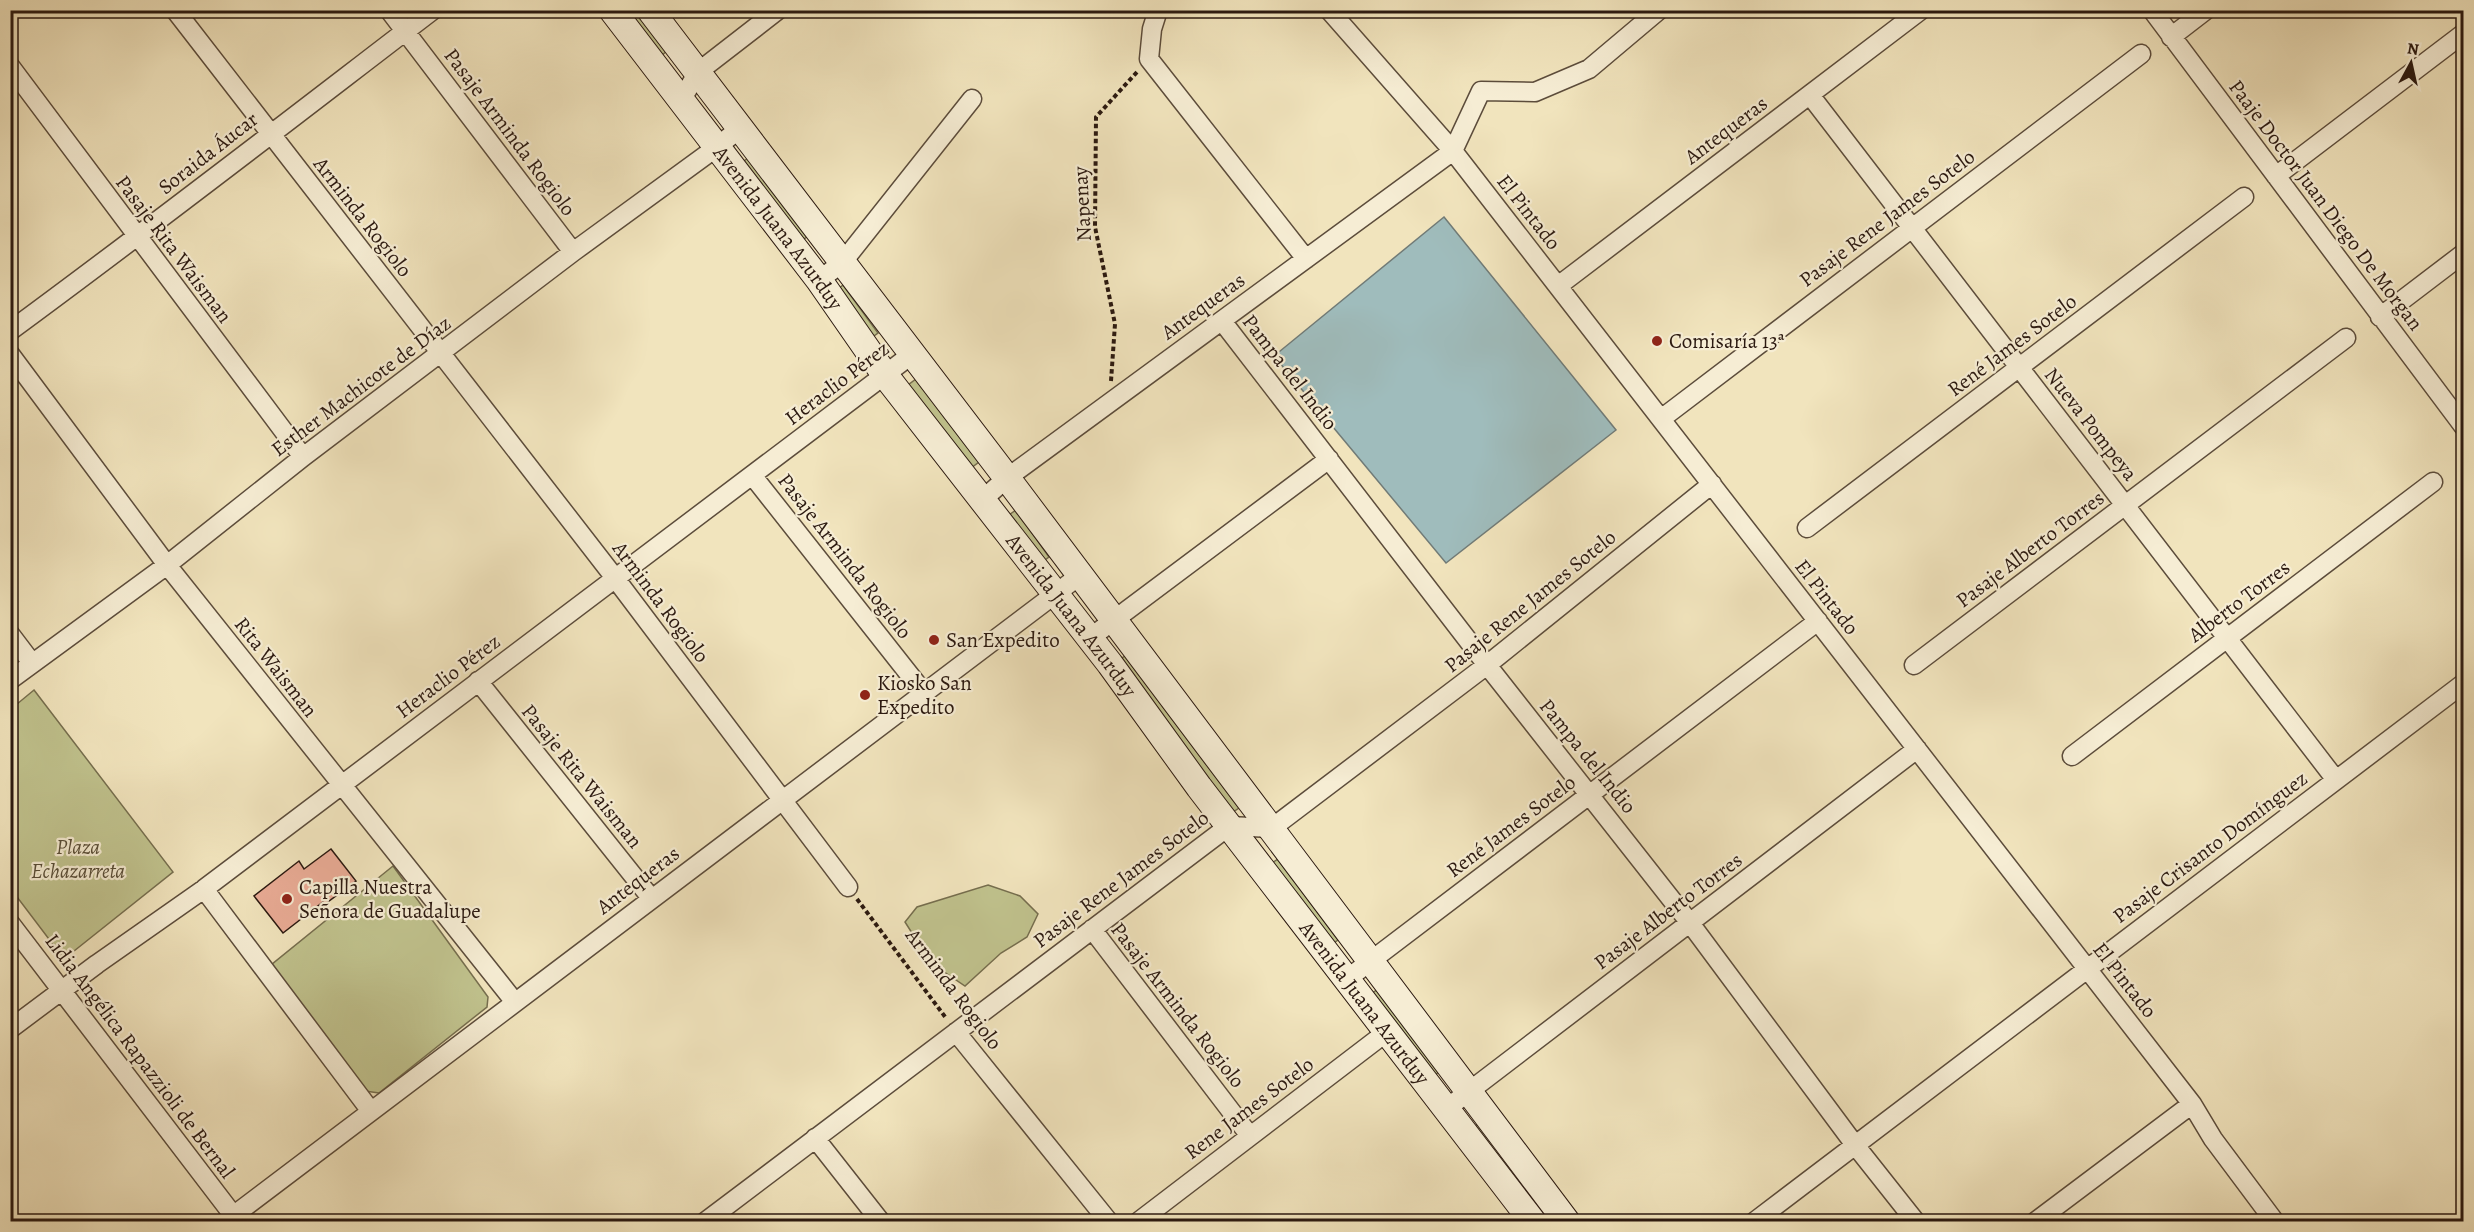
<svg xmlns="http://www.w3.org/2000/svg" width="2474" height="1232" font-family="Alegreya,serif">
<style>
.green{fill:#c0c28d;stroke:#766e4e;stroke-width:1.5}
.water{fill:#9fbcbc;stroke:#717b77;stroke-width:1.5}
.building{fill:#e9ab95;stroke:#2b1910;stroke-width:1.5}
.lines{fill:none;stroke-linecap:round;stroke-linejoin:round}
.street-casing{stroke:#5c4c3b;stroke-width:21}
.secondary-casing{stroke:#2b1910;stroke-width:28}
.path{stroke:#2b1910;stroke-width:4;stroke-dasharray:4.5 3;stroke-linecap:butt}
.street{stroke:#f6edd4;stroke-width:18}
.secondary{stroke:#f6edd4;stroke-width:26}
.poi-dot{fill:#8f2418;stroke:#f6edd4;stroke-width:2}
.labels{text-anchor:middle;stroke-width:4.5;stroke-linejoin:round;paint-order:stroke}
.street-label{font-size:21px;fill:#2b1910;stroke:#f6edd4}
.poi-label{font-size:21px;fill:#2b1910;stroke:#f6edd4;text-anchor:start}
.park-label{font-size:21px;font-style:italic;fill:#584c36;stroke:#f6edd4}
</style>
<rect width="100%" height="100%" fill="#f1e4bd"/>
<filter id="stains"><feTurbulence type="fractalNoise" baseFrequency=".00333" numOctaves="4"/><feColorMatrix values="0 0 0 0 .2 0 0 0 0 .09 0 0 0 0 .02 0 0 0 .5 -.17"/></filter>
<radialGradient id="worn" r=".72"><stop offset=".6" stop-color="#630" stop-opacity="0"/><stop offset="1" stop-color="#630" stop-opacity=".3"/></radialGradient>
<path class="green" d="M624 11H637L668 50 660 57Z
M748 158 808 236 800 242 740 164Z
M843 285 878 333 871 338 837 290Z
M916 379 979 462 971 468 908 385Z
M1016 510 1049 557 1042 562 1009 515Z
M1125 656 1239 808 1233 812 1119 660Z
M34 690 173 872 64 959 11 889V709Z
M1278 859 1338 940 1332 944 1272 863Z
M393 866 488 997 487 1007 379 1093 365 1091 271 965Z
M988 885 1020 896 1038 914 1027 937 1001 953 965 986 931 963 905 922 917 907Z
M1378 989 1439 1072 1432 1077 1371 994Z
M1480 1122 1553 1221H1544L1474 1127Z"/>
<path class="water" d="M1444 217 1616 430 1446 563 1274 356Z"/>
<path class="building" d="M331 849 356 881 325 904 323 902 283 933 254 896 299 861 304 869Z"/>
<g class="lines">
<g class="street-casing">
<path id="street" d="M175 10 615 578 848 887
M389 10 573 252
M1158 10 1152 29 1149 59 1306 259
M1329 10 1453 151 2192 1104 2213 1139 2275 1222
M2152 10 2464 427
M2171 37 2206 10
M10 66 303 457
M1810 95 2336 780
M682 99 698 72 778 10
M2276 176 2464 33
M819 280 842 263 972 99
M1558 286 1921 10
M2380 317 2464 253
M1222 321 1487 665 1690 923 1855 1145 1916 1222
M10 331C153 226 292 118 433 10
M10 354 167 565 514 1001
M1661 419 2141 54
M752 475 924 693
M982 500 1007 478 1453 151 1481 91 1535 92 1589 69 1659 10
M1807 528 2244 197
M10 634 32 663
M1090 638 1329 459
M1914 665 2346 338
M10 680 167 565 303 457 573 252 717 147 739 129
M478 681 651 898
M2072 756 2433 482
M204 889 370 1110
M10 923 233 1215
M1092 929 1250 1136
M1347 979 1818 621
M10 1029 97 964 204 889 911 355
M956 1032 1109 1222
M1446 1109 1917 749
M815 1138 881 1222
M225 1222 1079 576
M705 1222 1229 826 1272 828 1487 665 1712 484
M1138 1222 1388 1031
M1754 1222 2464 683
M2035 1222 2192 1104"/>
</g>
<g class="secondary-casing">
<g id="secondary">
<path id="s1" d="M612 10 819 280 885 375 1110 664 1199 787 1533 1222"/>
<path d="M650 10 1007 478 1567 1222"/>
</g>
</g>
<path class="path" d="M1111 381 1115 324 1095 227 1096 117 1137 72
M857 899 946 1018"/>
<use href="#street" class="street"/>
<use href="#secondary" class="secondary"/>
</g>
<g class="poi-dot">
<circle cx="1657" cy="341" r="6"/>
<circle cx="934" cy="640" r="6"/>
<circle cx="865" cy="695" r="6"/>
<circle cx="287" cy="899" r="6"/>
</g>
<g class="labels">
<g class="street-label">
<text transform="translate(1726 130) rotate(-37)" y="7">Antequeras</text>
<text transform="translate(510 132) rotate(53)" y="7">Pasaje Arminda Rogiolo</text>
<text transform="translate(208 153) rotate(-38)" y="7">Soraida Áucar</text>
<text transform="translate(1082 204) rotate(-93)" y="7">Napenay</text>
<text transform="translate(2326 205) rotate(53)" y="7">Paaje Doctor Juan Diego De Morgan</text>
<text transform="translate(1529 212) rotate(52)" y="7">El Pintado</text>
<text transform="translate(363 217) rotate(52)" y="7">Arminda Rogiolo</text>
<text transform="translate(1887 218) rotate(-37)" y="7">Pasaje Rene James Sotelo</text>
<text dy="7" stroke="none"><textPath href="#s1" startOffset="274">Avenida Juana Azurduy</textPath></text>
<text transform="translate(174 249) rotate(53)" y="7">Pasaje Rita Waisman</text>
<text transform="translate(1203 306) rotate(-36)" y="7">Antequeras</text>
<text transform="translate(2012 345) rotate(-37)" y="7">René James Sotelo</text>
<text transform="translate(1290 372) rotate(52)" y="7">Pampa del Indio</text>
<text transform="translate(837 383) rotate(-37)" y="7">Heraclio Pérez</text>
<text transform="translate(361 386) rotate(-37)" y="7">Esther Machicote de Díaz</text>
<text transform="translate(2091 424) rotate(52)" y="7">Nueva Pompeya</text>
<text transform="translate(2030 549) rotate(-37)" y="7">Pasaje Alberto Torres</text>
<text transform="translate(845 556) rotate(52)" y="7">Pasaje Arminda Rogiolo</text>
<text transform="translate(1827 597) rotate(52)" y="7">El Pintado</text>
<text transform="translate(1530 601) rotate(-39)" y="7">Pasaje Rene James Sotelo</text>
<text transform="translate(2239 601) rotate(-37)" y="7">Alberto Torres</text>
<text transform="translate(661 602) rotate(53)" y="7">Arminda Rogiolo</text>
<text dy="7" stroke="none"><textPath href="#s1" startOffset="760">Avenida Juana Azurduy</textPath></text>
<text transform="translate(276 667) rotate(52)" y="7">Rita Waisman</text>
<text transform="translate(448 676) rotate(-37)" y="7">Heraclio Pérez</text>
<text transform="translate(1588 756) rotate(51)" y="7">Pampa del Indio</text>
<text transform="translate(582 776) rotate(51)" y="7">Pasaje Rita Waisman</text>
<text transform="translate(1511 826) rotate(-37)" y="7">René James Sotelo</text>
<text transform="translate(2210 847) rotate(-37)" y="7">Pasaje Crisanto Domínguez</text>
<text transform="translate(1121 879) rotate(-37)" y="7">Pasaje Rene James Sotelo</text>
<text transform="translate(638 880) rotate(-37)" y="7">Antequeras</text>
<text transform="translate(1668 911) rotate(-37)" y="7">Pasaje Alberto Torres</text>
<text transform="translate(2125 980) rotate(52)" y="7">El Pintado</text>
<text transform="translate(954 989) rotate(53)" y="7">Arminda Rogiolo</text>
<text dy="7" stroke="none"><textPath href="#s1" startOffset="1246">Avenida Juana Azurduy</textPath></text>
<text transform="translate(1178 1005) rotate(52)" y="7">Pasaje Arminda Rogiolo</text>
<text transform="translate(140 1056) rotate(53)" y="7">Lidia Angélica Rapazzioli de Bernal</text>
<text transform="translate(1249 1108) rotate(-37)" y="7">Rene James Sotelo</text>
</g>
<g class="poi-label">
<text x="1669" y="348">Comisaría 13ª</text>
<text x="946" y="647">San Expedito</text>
<text x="877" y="690">Kiosko San<tspan x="877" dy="24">Expedito</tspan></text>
<text x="299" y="894">Capilla Nuestra<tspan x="299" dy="24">Señora de Guadalupe</tspan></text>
</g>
<g class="park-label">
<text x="78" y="854">Plaza<tspan x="78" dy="24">Echazarreta</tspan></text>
</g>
</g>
<rect width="2474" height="1232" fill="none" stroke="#f1e4bd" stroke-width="36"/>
<rect x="12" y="12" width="2450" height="1208" fill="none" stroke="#2b1910" stroke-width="3"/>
<rect x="18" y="18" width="2438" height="1196" fill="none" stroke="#2b1910" stroke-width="1.5"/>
<g transform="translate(2411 63) rotate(8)" stroke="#f6edd4" stroke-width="4.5" paint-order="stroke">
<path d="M0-4.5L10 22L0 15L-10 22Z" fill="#2b1910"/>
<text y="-9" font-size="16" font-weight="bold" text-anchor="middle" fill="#2b1910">N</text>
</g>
<rect width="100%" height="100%" filter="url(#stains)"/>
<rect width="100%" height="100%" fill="url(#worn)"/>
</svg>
